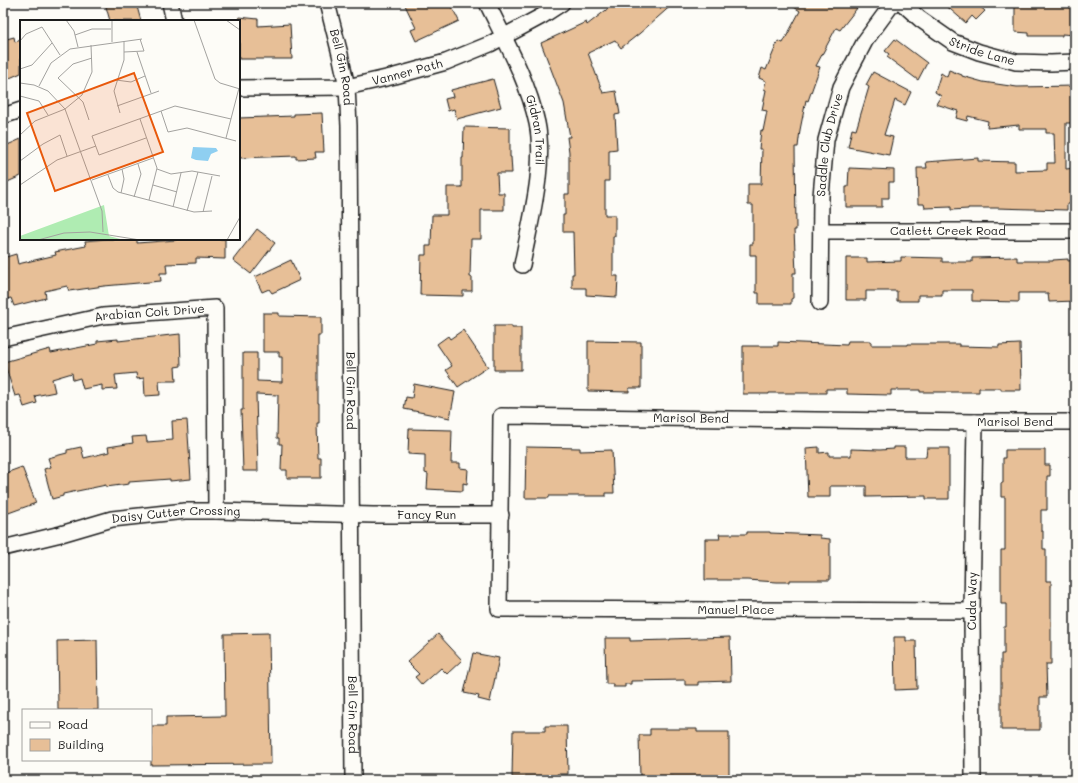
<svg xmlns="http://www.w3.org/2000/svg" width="1078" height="783" font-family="Mali,sans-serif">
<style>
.building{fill:#e7bf97;stroke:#1c1c1c}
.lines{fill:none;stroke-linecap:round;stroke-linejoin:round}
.street-casing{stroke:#1c1c1c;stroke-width:18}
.street{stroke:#fdfcf7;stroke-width:15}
.labels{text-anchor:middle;stroke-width:4;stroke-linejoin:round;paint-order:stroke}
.street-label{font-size:12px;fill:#1c1c1c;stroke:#fdfcf7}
.inset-road{fill:none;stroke:#a3a29f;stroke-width:1}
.view{fill:#e8590c;fill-opacity:0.15;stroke:#e8590c;stroke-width:2}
.inset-edge{fill:none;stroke:#1c1c1c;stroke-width:2}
</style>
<rect width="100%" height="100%" fill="#fdfcf7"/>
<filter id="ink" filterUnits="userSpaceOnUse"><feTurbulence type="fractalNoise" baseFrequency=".025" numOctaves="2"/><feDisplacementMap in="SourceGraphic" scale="8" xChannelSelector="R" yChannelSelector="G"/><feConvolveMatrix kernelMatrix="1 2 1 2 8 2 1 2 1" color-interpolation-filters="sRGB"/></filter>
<g filter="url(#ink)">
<path class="building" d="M105 3H136L141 21H110Z
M404 3H450L459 21 416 41 411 30 416 28Z
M615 3H674L640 33 621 48 615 40 588 53 603 93 616 91 620 114 615 115 617 149 609 150V181H605V215H615V236H613V276H618L617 297 586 295V288H572V274H574L573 232H563V215H565V194H569V152L567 137H570L564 103 541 43 586 22 587 25Z
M788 3H861L840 30 836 28 816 66 820 67 808 101 806 100 800 130 798 147H795L796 230H794L796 273H793V298L791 299V304H759V293H756V255H750V244H753V205H748V184H761L762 149H759L761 130 763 131 767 111 762 110 766 90 764 89 766 81 759 78 762 68 766 70 778 41 783 43 800 11Z
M943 3H976L985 11 976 20 972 16 966 23Z
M1015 3H1075V35L1062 34V36H1029V33L1015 32Z
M239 17 258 19V26L290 24 292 59H239Z
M14 37 15 42 21 40V73L3 81V40Z
M895 39 927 63 918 80 887 57 889 54 885 51Z
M949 70 962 75V76L983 82 1017 87 1075 86V123H1066V169L1075 168V204H1067V210L996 208H968V209L951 210V207L925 208 924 204H918L917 168H927L926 162 978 158V161L1015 162V171L1047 170V163H1055L1054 133H1046V129H1019V125L987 128 988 121 968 116 967 121 956 118 958 111 936 104 941 96 935 92 941 73 947 77Z
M873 72 911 92 905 105 895 100 884 135 893 137 889 155 848 147 852 129 856 130 869 87 866 85Z
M493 79 501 107 457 119 454 109 448 111 445 99 453 97 451 90Z
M322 113 324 152H315L316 158 296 159V156L239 158V118L294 116V114Z
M464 127 510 128V157H511L512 173H497L498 193H504V210H481V239H471L470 277H472V291H463V296L420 295 421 255H426V246H431L432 215H447V187H462V158H463Z
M21 139V176L3 184V147Z
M849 168 894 170V182H889V198H882V207H846V187H848Z
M257 229 275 243 251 274 233 260Z
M106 239H137V243L176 240V239H225V259L196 258V263L166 264 167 273H160L161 281 104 286 69 291 67 286 45 291 46 298 14 306 11 298 6 299 3 287V271L6 270 3 258 16 254 18 264 56 255 55 252 86 246 85 241Z
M901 257 942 258V262H972V258L1017 257V261H1053V260L1068 259V261L1075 260V301L1049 302 1048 293H1019V302L972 301V290H942V295H918V301H897V291H866V300H846V258H867V262L901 261Z
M291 260 300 280 272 293 269 289 262 292 255 277Z
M263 313H279V316L321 317V335H318V403H319V423H317L318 458H321V478H287V470H281L282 444H279V438H277L278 395 256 394 258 471H243L241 410H243V353H257V381L282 382V357H279V352H263Z
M494 326H512V328H521V370H494Z
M463 330 488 367 458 387 446 370 452 366 437 344 448 336 450 339Z
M180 334 181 366 175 367 176 381H159L160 395 145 396 144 378 137 379 136 373 115 375 117 389 102 390V385L83 389 80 378 73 380 72 373 52 379 55 392 35 396 37 403 24 407 20 395 15 396 4 362 50 349 51 353 97 344V341L118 339V341Z
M588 341 641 342V388H629V392L588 391Z
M848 341H871V345H908V344H959V346L999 347V345L1020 344 1021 390H1001V388H979V392H920V390H891V395L847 394V389H826V393H769V394H743V346H778V342L847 345Z
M414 384 455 392 450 418 404 409 406 397 412 398Z
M187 420 191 479 170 481V479L129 482V484L106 487V485L63 494V496L52 499 44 469 51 467 48 458 67 453V450L81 447 84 458 109 452 108 447 133 443 132 437 146 436 147 442 173 440 172 421Z
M409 429 452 430 451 463H460V468L468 469 467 484 463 483V491L427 489 428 474 425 473V455L408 454Z
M526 447 580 448V451L612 450 614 493H606V496H549V498H525Z
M819 447V453L829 452V456H851V449L880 450 894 449V447H905V457H926L927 448H949V499H926V496L866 497V486H830V497H808L806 448Z
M1005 450H1045V465H1050V476H1047V510H1041V531H1043V549H1046V581H1051V664H1046L1047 697H1040V730H1001V654H1004V627H1006V604H1001V550H1005V497H1001V483H1003V458H1005Z
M22 467 36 503 3 515V474Z
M747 532H770V533L820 535V538L830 539V580H789V582H777L747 580H705V539H720L719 534H747Z
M269 633 271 764 151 765V726H166V717L225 716 224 634Z
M438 634 462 660 447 674 441 668 422 685 415 677 419 674 407 662Z
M730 637 731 681 698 682V685H685V680L631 681V684H625V687H613V684H606L605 638H630V641L670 640V639Z
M894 637H906V641H916L917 689 895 690Z
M97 640 98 710H58L57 641Z
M473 653 499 658 490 702 478 699 479 696 464 693Z
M545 726H567L568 774H557V777H512L513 731H545Z
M650 729H697V732H729V779L674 778V777H640L639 735H650Z"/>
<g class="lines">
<g class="street-casing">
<g id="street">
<path d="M170 3 174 21"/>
<path id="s1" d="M327 3 340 54 347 87 349 126 353 780"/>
<path id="s2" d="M487 3C506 42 528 81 537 123 546 166 530 222 522 265"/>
<path id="s3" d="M902 3 920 19 953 42 979 52 1016 62 1051 63 1075 62"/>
<path id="s4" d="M239 88 347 87 395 76 446 62 490 44 542 16 562 3"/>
<path d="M3 116 21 110"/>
<path id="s5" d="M821 231H1075"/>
<path id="s6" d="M820 303 821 196 826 140 841 87 865 41 893 3"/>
<path id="s7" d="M3 338 103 316 215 308 216 511"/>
<path id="s8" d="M3 548 61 534 112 519 185 511H216L373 515H501"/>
<path id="s9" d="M972 611 499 609 501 416 975 422H1075"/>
<path id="s10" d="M973 780 972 611 975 422"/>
</g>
</g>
<use href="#street" class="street"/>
</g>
</g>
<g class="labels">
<g class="street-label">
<text dy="4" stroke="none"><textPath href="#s3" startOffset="95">Stride Lane</textPath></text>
<text dy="4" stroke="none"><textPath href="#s1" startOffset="66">Bell Gin Road</textPath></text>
<text dy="4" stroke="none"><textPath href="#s4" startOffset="170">Vanner Path</textPath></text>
<text dy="4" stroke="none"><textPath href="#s2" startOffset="137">Gidran Trail</textPath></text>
<text dy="4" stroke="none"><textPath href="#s6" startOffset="159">Saddle Club Drive</textPath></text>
<text dy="4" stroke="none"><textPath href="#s5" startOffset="127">Catlett Creek Road</textPath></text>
<text dy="4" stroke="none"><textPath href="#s7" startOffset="149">Arabian Colt Drive</textPath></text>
<text dy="4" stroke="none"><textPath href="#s1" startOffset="390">Bell Gin Road</textPath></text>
<text dy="4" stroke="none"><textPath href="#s9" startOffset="856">Marisol Bend</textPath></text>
<text dy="4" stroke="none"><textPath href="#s9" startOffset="1180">Marisol Bend</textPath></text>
<text dy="4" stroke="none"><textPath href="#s8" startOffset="428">Fancy Run</textPath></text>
<text dy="4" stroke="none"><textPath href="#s8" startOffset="177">Daisy Cutter Crossing</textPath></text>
<text dy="4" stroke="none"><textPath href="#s10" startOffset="179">Cuda Way</textPath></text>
<text x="736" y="614">Manuel Place</text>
<text dy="4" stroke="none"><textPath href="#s1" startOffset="714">Bell Gin Road</textPath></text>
</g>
</g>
<g transform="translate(20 20)">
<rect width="220" height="220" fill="#fdfcf7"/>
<path d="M84 185 89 216 104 220H0V216Z" fill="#afecb2"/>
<path d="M173 127 196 128 198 131 191 134 188 141 176 140 171 138Z" fill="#8fcff1"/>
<path class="inset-road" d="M46 0 54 11 58 27M92 0V22M174 0 195 59 200 63 220 69M206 0 220 10M55 15 72 9H91M0 21 6 14 22 7 40 35M104 32 124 31 120 19M117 32 131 73M0 49 12 45 32 23M96 60 111 62 125 56M0 63 14 65 28 71 45 89 82 191 83 212M19 66 31 43 50 29 122 19M0 76 19 81 28 95M97 86 139 71M141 91 148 112 167 108 216 121M100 93 94 71 104 40V21M120 99 137 148 129 180M69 100 63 82 38 58 53 44 72 38M0 115 15 101 45 89 62 75 72 52 71 25M126 118 79 135 72 116 155 86 211 99M206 118 219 68M0 141 23 124 40 115 47 136M137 149 151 154 172 151 200 156M88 155 93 168 98 172 174 192 192 191M72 160 133 138M0 165 37 140 76 126M133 165 157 172M101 173 104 159 102 149M114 177 121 154 118 144M153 187 161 153M167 191 178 152M183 192 192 156M18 220 44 213 70 212 120 220M207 220 220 197"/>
<path class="view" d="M114 53 143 132 35 171 7 93Z"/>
<rect width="220" height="220" class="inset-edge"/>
</g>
<rect width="1078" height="783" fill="none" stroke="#fdfcf7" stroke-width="16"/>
<rect x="8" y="8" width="1062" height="767" fill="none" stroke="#1c1c1c" stroke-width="1.5" filter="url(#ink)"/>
<rect x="22" y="709" width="130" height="52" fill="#fdfcf7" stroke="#a3a29f"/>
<rect x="30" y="722" width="20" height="6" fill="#fdfcf7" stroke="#a3a29f"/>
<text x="58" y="729" font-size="12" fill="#1c1c1c">Road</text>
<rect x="30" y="739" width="20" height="12" fill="#e7bf97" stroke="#a3a29f"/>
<text x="58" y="749" font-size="12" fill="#1c1c1c">Building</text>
</svg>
